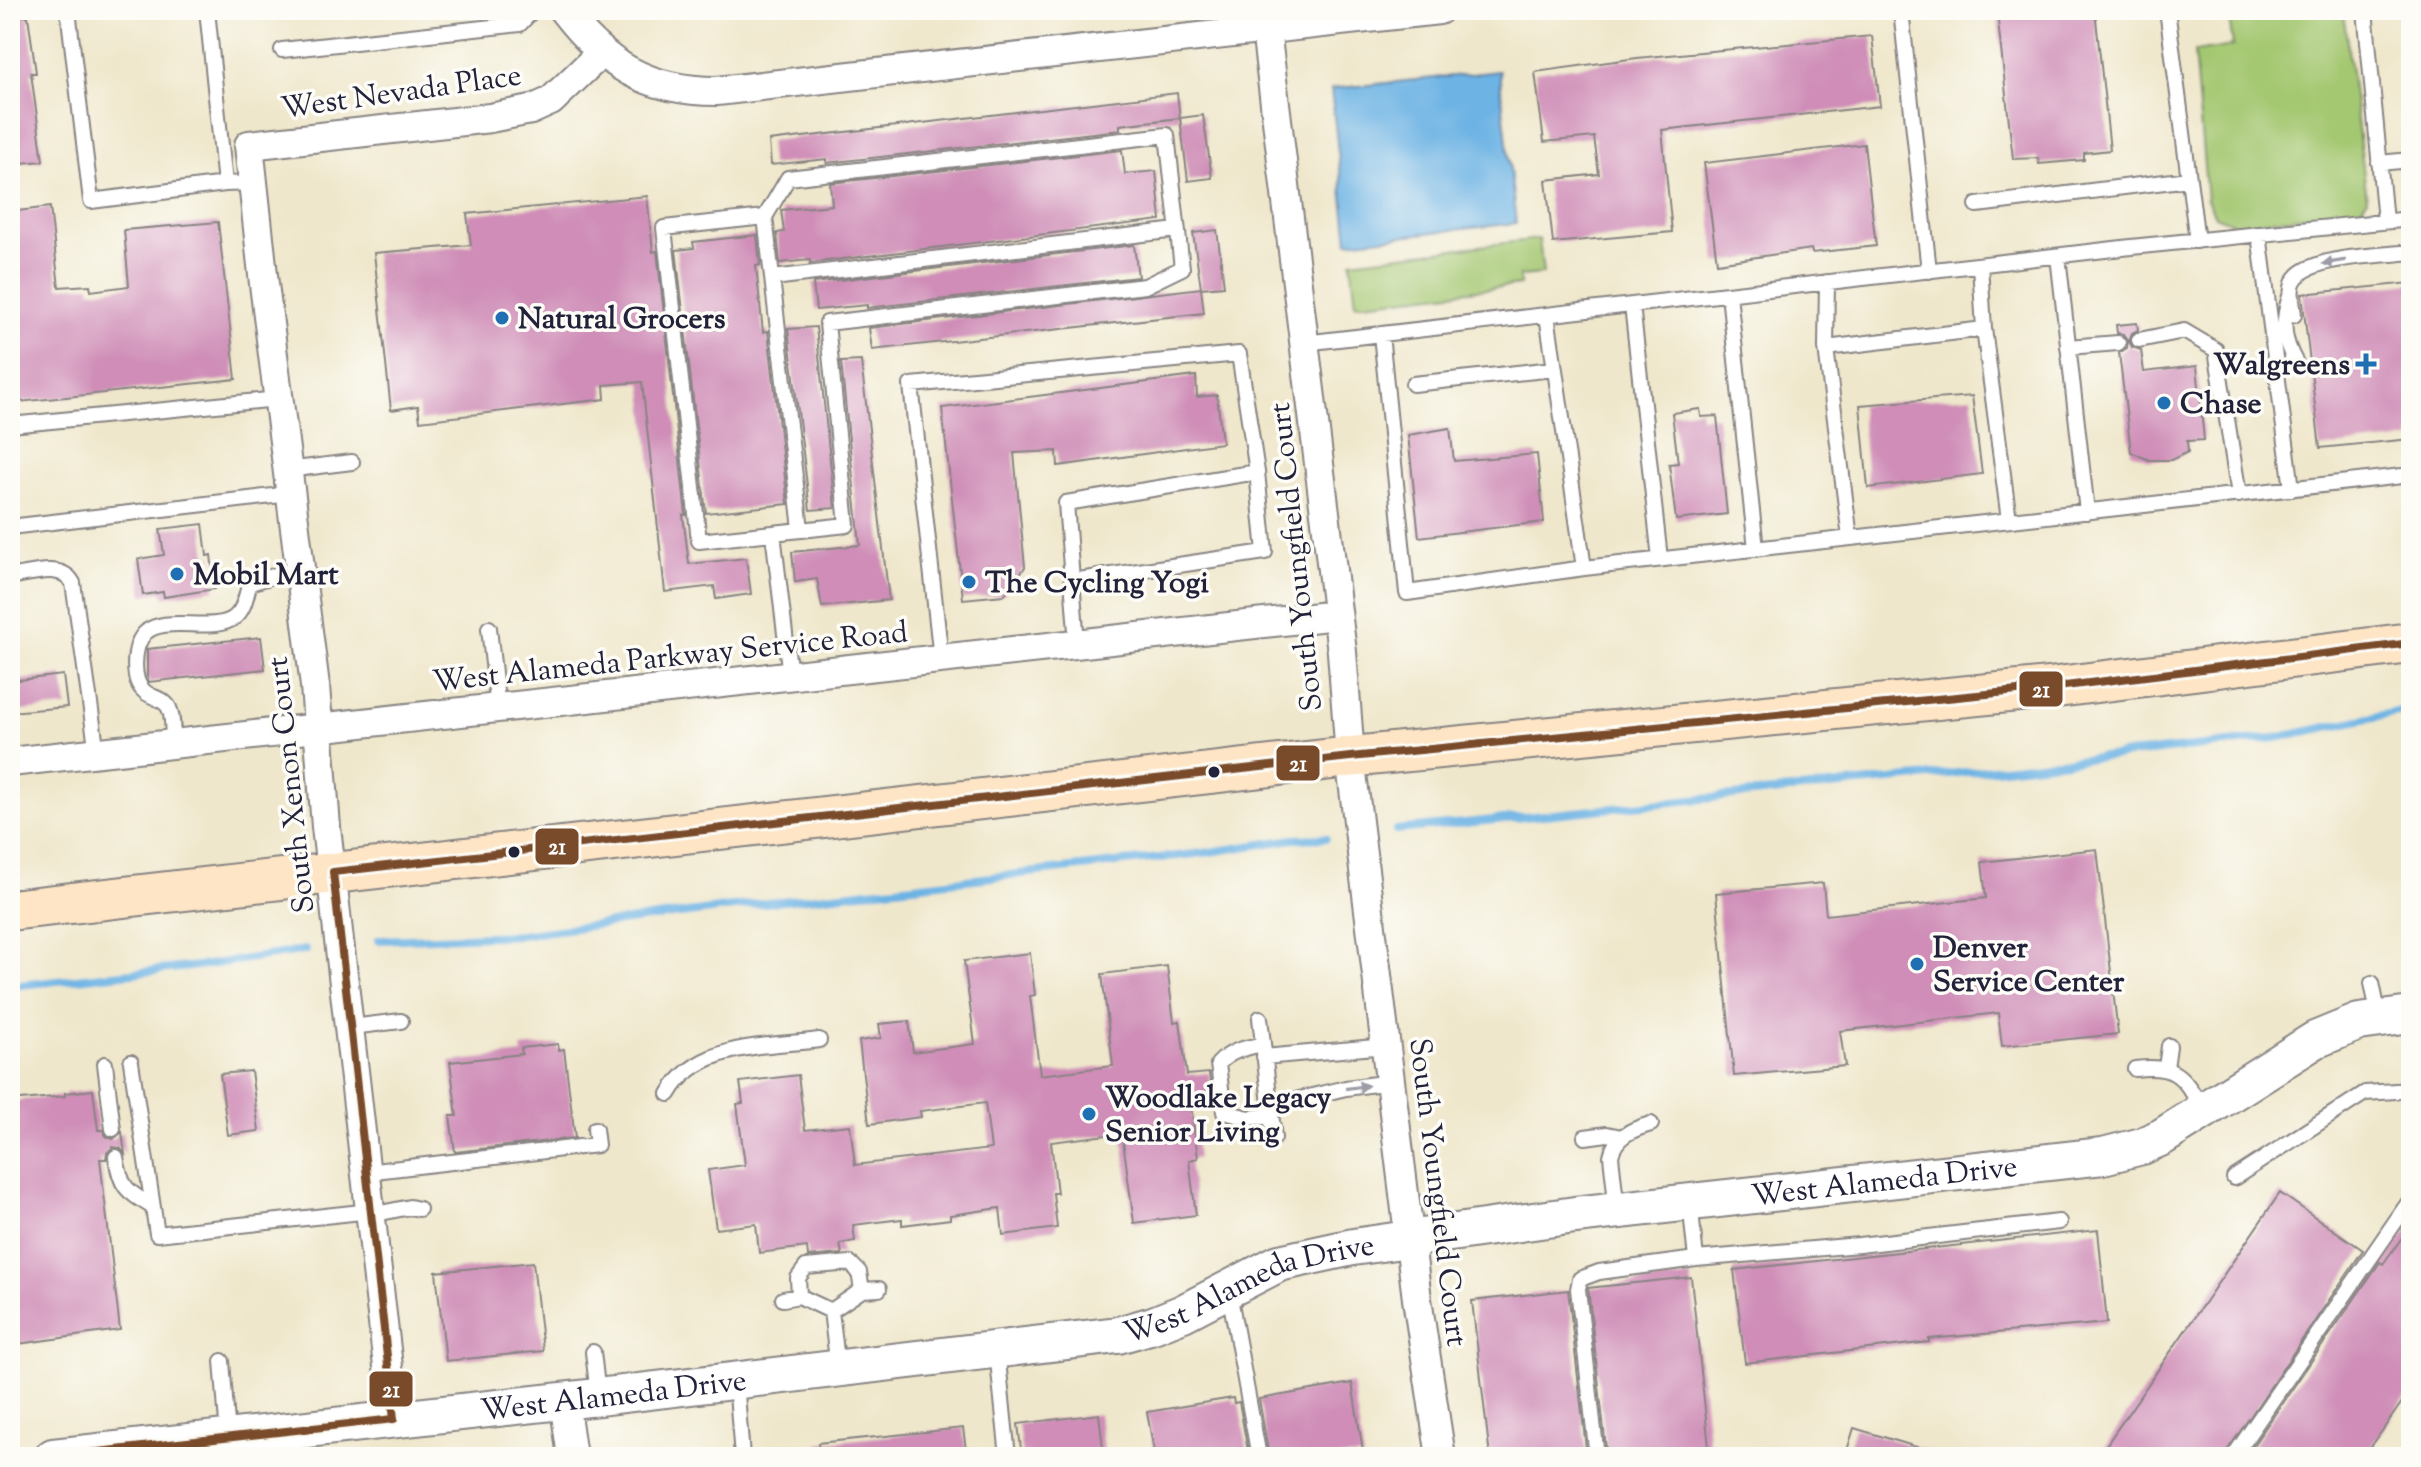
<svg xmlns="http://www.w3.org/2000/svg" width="2421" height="1467" font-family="'Sorts Mill Goudy',serif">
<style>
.green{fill:#a4c771;stroke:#637456;stroke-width:2}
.water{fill:#6db3e4;stroke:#486a90;stroke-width:2}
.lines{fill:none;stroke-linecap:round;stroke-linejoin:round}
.stream{stroke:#6db3e4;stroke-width:8}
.building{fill:#cf8db7}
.service-casing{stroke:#888483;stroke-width:18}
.minor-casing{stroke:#888483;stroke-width:32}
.tertiary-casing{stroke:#888483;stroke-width:40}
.secondary-casing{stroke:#888483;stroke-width:44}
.service{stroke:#fff;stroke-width:14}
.minor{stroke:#fff;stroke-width:28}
.tertiary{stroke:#fff;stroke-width:36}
.secondary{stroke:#fde5c5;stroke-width:40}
.bus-1-casing{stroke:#fdfcf7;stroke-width:14}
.bus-1{stroke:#7a4b2a;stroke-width:8}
.oneway{fill:#9c9ca7}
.poi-dot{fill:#1f6fb2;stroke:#fdfcf7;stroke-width:3}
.bus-dot{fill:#22223b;stroke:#fdfcf7;stroke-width:3}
.labels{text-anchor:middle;stroke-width:7;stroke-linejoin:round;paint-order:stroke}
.street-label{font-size:30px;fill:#22223b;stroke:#fdfcf7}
.poi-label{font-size:30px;font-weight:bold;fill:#22223b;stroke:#fdfcf7;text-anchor:start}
.line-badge{stroke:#fdfcf7;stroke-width:3}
.badge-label{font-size:22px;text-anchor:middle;font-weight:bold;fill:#fff}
</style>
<rect width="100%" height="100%" fill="#fdfcf7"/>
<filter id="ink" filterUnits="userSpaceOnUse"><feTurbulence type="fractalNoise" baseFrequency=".0125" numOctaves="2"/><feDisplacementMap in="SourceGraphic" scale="16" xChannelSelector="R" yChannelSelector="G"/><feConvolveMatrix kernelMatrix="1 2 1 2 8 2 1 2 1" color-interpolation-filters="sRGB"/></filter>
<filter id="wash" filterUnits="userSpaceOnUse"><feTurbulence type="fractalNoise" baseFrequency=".006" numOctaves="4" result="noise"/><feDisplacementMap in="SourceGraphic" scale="32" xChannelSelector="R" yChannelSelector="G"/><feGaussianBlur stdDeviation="1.8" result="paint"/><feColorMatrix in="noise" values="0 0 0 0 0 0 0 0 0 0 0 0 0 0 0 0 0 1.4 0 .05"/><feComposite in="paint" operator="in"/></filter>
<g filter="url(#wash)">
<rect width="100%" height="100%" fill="#efe7cb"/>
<path class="green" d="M2228 10H2343L2367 199 2360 210 2235 224 2215 216 2207 200 2194 52 2233 46Z
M1539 239 1543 274 1520 276V285L1356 304 1351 261Z"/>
<path class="water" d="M1499 71 1516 223 1348 242 1331 89Z"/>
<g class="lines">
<path class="stream" d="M1396 830 1930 776 2276 738 2411 709
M378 940 520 935 764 903 1204 853 1294 839 1326 838
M10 986 207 965 306 950"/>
</g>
<g id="blocks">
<path class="building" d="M2010 10H2095L2110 150 2084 153V160L2039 164 2038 158 2013 159 1997 12Z
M28 16 36 73H31L43 161 10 164V17Z
M1872 36 1880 106 1662 130 1672 232 1553 243 1546 180 1599 174 1594 137 1544 142 1535 72 1637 58Z
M1177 93 1180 118 1120 125V130L827 163V159L771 165 769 141Z
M1203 115 1212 178 1188 181 1180 118Z
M1864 144 1876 246 1812 253 1811 249 1717 263 1704 163Z
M1122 150 1125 174 1156 171 1161 220 810 263V260L780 263 777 233 784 232 781 210 832 205 830 183Z
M647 196 653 252 657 251 686 515H683L689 564 746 558 751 594 716 599 714 586 665 592 642 382 604 385 605 399 420 421 418 406 391 410 374 253 471 245 467 214Z
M50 207 59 287 90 285 91 291 129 286 124 230 218 222 236 379 10 403V212Z
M1217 230 1224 286 1201 288 1193 233Z
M757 235 760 265 756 266 763 332 768 331 788 504 706 513 676 250 694 248 693 242Z
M1134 245 1138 277 867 308V305L816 310 813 283Z
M2411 283V439L2320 448 2302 294Z
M1201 288 1204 313 872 350 869 328Z
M2137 323 2138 330 2132 333 2129 341 2132 347 2141 350 2144 372 2197 366 2204 440 2187 441 2188 452 2171 460H2149L2131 452 2119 353 2127 348 2128 341 2123 334 2117 333 2116 325Z
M816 327 835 508 810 510 788 329Z
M861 361 889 600 822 607 817 579 795 582 792 552 860 545 841 362Z
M1196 376 1197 397 1217 395 1222 443 1058 466 1057 451 1014 453 1025 567 1004 595 963 599 942 408Z
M1972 396 1982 474 1868 488 1860 405Z
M1700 409 1701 417 1717 416 1727 514 1676 520 1669 464 1678 463 1672 413Z
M1450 428 1454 461 1537 454 1544 522 1419 537 1408 435Z
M203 524 207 556 211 555 215 589 164 597 163 592 143 595 138 559 164 555 160 529Z
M261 637 265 669 149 682 147 676V649Z
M63 675 67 707 10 712V681Z
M2097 849 2118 1034 2002 1046 1998 1013 1840 1031 1845 1066 1734 1076 1716 893 1823 883 1826 915 1986 898 1982 862Z
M1030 953 1035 995 1030 996 1040 1075 1113 1066 1102 974 1167 966 1174 1022 1180 1021 1187 1075 1209 1073 1213 1104 1191 1106 1198 1158 1189 1160 1196 1215 1134 1223 1122 1133 1051 1142 1057 1193H1053L1057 1228 1003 1235 1000 1208 950 1215V1219L902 1225V1219L853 1225 855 1241 840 1244 842 1254 808 1257 807 1247 759 1253 756 1224 716 1229 708 1170 745 1165 737 1104 743 1103 740 1082 798 1075 805 1130 850 1125 855 1165 991 1149 985 1103 920 1111 921 1117 869 1124 859 1041 881 1038 879 1024 909 1021 913 1052 975 1044 964 961Z
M558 1044V1050L564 1049 575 1138 455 1152 450 1116H457L450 1062 522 1054 521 1048Z
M251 1071 259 1131 228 1135 220 1074Z
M93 1090 98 1130H103L106 1136 113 1139 122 1132 125 1154 120 1148 113 1147 107 1153 106 1159H100L120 1330 10 1345V1101L65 1096V1093Z
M2280 1193 2363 1250 2223 1457H2098Z
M2411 1225V1389L2364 1457H2245L2380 1262 2383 1264Z
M2098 1230 2107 1323 1929 1339V1342L1745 1363 1734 1270Z
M533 1262 543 1351 446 1361 436 1272Z
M1691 1277 1710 1457H1607L1588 1288Z
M1568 1290 1587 1457H1490L1472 1301Z
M1352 1383 1364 1457H1269L1259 1399Z
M1233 1398 1234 1403 1239 1402 1249 1457H1155L1147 1412Z
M1099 1414 1104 1457H1022L1018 1424Z
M963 1428 967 1457H819L818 1443Z
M1854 1428 1933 1452V1457H1845Z"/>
</g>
</g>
<g filter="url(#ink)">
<use href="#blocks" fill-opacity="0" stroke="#888483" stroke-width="2"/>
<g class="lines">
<g class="service-casing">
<path id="service" d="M68 10 91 201 225 184
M207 10 225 184 254 183
M1901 10 1929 271
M2365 10 2385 221
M2168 17 2197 241
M282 50 520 24 533 10
M2379 163 2411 160
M1977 205 2189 179
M765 217 801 529
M2259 234 2292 489
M2058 256 2087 512
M773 278 1177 230
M1827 282 1826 348 1850 538
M1729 294 1756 549
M2290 296C2282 322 2282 339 2296 363
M1632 305 1660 559
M1547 315 1584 568 2411 475
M2294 315C2293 304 2288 288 2296 278 2314 255 2383 256 2411 252
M1984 329 2009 520
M1381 334 1407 593 1584 568
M2139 340 2184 331 2216 350 2239 495
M1304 343 2131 247 2411 219
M2068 347 2118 343
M1826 348 1984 329 1980 265
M1413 384 1554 369
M10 425 278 399
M287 470 352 462
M10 527 290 494
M773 533 847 525 827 323 1145 286 1182 268 1167 135 788 178 765 217 664 228 699 541 773 533 790 676
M10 577C30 574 62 562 73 583L97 753
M1072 581 1265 552 1257 472 1066 503 1077 644
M489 628 498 709
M941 659 911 385 1239 354 1257 472
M173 745C172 734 174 718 169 708 164 698 151 698 144 691 131 680 133 645 145 633 164 614 215 634 235 617 245 609 246 594 250 583L300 568
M2372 983 2379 1017
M1260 1018 1274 1138
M351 1027 401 1021
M1263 1044C1245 1048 1231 1050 1218 1064L1224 1112 1249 1118 1272 1115
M1264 1057 1386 1046
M131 1062 157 1234 371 1211
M105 1064 113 1129
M2166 1068 2169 1046
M2135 1069C2177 1064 2182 1076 2203 1109
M669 1094C698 1042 767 1047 819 1040
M1270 1106 1346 1088 1390 1082
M1585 1137 1607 1134 1622 1137
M116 1157C121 1187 125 1190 151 1206
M366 1172 597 1145 595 1129
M2234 1178 2365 1093 2411 1090
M1690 1202 1696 1259 1859 1245 2059 1222
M1617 1211 1611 1156C1615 1136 1633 1129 1651 1124
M371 1215 410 1207 419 1209
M1229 1292 1259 1457
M799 1296 798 1278 806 1267 850 1263 859 1272 862 1290
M783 1299 799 1296 831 1311 838 1368
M831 1311 862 1290 879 1289
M997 1351 1008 1457
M593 1352 598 1395
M222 1361 228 1436
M736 1381 742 1457
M1597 1457 1578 1289 1580 1279 1599 1272 1696 1259
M2233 1457 2411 1199"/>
</g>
<g class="minor-casing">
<path id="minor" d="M563 10C605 65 647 91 717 91L1439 10
M1266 30 1342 652 1350 757 1365 878 1417 1299 1441 1457
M10 762 1337 615
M564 1400 572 1457
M394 1419 326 827 315 686 264 284 249 145 490 118 531 110 551 101 602 52"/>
</g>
<g class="tertiary-casing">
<g id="tertiary">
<path id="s1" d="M53 1457 598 1397 1118 1335 1153 1325 1183 1313 1279 1263 1353 1247 1575 1215 2103 1156 2142 1146 2162 1137 2315 1040 2359 1022 2411 1015"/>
</g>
</g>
<g class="secondary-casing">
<path id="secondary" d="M10 910 1350 757 2049 688 2411 643"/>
</g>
<use href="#service" class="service"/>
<use href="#minor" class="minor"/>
<use href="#tertiary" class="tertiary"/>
<use href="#secondary" class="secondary"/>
<g class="bus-1-casing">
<path id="bus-1" d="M53 1457 394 1419 333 872 1350 757 2049 688 2411 643"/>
</g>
<use href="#bus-1" class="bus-1"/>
</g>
<defs><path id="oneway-solid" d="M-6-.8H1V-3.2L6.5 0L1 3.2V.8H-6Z" transform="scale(2)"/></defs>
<g class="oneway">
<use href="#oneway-solid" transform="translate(2334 262) rotate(171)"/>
<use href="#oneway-solid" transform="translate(1357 1087) rotate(-8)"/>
</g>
</g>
<g class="poi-dot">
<circle cx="502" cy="318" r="8"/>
<path d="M2362 352h8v8h8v8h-8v8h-8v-8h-8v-8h8z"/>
<circle cx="2164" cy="403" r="8"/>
<circle cx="177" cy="574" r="8"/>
<circle cx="969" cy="582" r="8"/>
<circle cx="1917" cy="964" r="8"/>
<circle cx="1089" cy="1114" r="8"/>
</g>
<g class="bus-dot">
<circle cx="1214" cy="772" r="7"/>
<circle cx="514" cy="852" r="7"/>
</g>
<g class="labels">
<g class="street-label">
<text transform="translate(401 91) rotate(-8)" y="10">West Nevada Place</text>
<text transform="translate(1295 557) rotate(-96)" y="10">South Youngfield Court</text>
<text transform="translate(670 656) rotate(-6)" y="10">West Alameda Parkway Service Road</text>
<text transform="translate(290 785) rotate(-96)" y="10">South Xenon Court</text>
<text dy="10" stroke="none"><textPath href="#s1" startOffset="1860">West Alameda Drive</textPath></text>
<text transform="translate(1439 1192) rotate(83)" y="10">South Youngfield Court</text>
<text dy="10" stroke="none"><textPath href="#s1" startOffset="1212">West Alameda Drive</textPath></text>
<text dy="10" stroke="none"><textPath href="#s1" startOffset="564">West Alameda Drive</textPath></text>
</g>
<g class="poi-label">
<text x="518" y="328">Natural Grocers</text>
<text x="2350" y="374" text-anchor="end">Walgreens</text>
<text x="2180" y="413">Chase</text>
<text x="193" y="584">Mobil Mart</text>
<text x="985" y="592">The Cycling Yogi</text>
<text x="1933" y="957">Denver<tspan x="1933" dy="34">Service Center</tspan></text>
<text x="1105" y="1107">Woodlake Legacy<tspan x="1105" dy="34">Senior Living</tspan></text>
</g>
</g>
<g class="line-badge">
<rect x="2018" y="670" width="46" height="38" rx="8" fill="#7a4b2a"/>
<rect x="1275" y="744" width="46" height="38" rx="8" fill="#7a4b2a"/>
<rect x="534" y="827" width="46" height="39" rx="8" fill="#7a4b2a"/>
<rect x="368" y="1370" width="46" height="38" rx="8" fill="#7a4b2a"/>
</g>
<g class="badge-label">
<text x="2041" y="697">21</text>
<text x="1298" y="771">21</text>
<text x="557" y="854">21</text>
<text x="391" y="1397">21</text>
</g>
<rect width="2421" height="1467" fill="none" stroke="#fdfcf7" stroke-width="40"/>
</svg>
